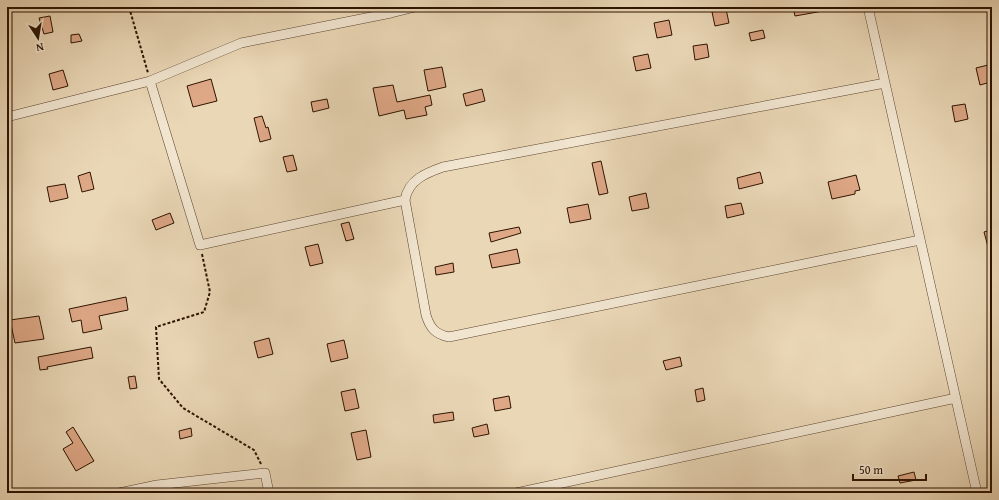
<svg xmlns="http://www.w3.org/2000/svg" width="999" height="500" font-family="'Gentium Book Plus',serif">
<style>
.building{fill:#dea786;stroke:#2d1300}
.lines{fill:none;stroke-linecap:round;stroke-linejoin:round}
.minor-casing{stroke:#5c442e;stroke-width:10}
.path{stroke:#2d1300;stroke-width:2;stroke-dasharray:3 2;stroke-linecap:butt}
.minor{stroke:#f1e5d0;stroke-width:9}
</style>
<rect width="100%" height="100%" fill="#ead7b6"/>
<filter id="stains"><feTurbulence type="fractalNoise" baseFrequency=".005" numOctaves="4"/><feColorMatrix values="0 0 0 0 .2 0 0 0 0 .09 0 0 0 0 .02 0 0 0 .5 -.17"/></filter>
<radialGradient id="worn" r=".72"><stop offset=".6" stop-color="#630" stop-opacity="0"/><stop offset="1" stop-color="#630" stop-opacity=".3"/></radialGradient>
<path class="building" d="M793 7H822L823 11 795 16Z
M726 9 729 23 715 26 712 12Z
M50 16 53 32 44 34 39 18Z
M669 20 672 35 657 38 654 23Z
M763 30 765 38 751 41 749 33Z
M79 34 82 41 71 43V35Z
M707 44 709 57 695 60 693 46Z
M648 54 651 68 636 71 633 57Z
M988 65 991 82 980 85 976 68Z
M442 67 446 87 428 91 424 70Z
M63 70 68 86 53 90 49 74Z
M211 79 217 101 193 107 187 86Z
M393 85 397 102 430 95 432 105 425 107 427 115 406 119 404 110 379 116 373 88Z
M482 89 485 101 466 106 463 94Z
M327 99 329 108 313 112 311 102Z
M965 104 968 119 955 122 952 106Z
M262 116 266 128 268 127 271 139 260 142 254 118Z
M293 155 297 170 287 172 283 157Z
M601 161 608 193 599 195 592 163Z
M90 172 94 189 82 192 78 176Z
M760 172 763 183 739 189 737 178Z
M856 175 860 190 855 191V194L832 199 828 182Z
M65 184 68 198 50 202 47 187Z
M646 193 649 208 632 211 629 197Z
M741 203 744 214 727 218 725 206Z
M588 204 591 219 570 223 567 208Z
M170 213 174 223 156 230 152 220Z
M349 222 354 239 346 241 341 224Z
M519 227 521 233 491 242 489 233Z
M991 230 992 234V253L990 254 984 232Z
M318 244 323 263 310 266 305 247Z
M517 249 520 263 492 268 489 255Z
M453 263 454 272 436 275 435 267Z
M126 297 128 310 99 316 102 329 83 333 81 320 72 322 69 309Z
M39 316 44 339 15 343 10 320Z
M269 338 273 354 258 358 254 342Z
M344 340 348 358 331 362 327 344Z
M91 347 93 358 47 367 48 369 40 370 38 357Z
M680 357 682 366 666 370 663 361Z
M135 376 137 388 130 389 128 377Z
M703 388 705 400 697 402 695 390Z
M355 389 359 408 345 411 341 392Z
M509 396 511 408 495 411 493 399Z
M453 412 454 420 434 423 433 415Z
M487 424 489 434 474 437 472 428Z
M73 427 94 461 76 471 63 449 73 443 66 432Z
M191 428 192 436 180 439 179 431Z
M366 430 371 457 357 460 351 433Z
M914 472 916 480 900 483 898 476Z"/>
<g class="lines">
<g class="minor-casing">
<path id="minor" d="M868 7 977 493
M150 81 200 245 405 200
M885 83 443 167C426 173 408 180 405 200L426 315C430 328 435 334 449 337L920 240
M7 117 150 81 241 43 391 13 415 7
M119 493 157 485 265 473 269 493
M516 493 956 398"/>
</g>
<path class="path" d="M129 7 148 73
M202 254 210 292 204 312 156 327 159 379 183 408 254 450 261 464"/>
<use href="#minor" class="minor"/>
</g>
<rect width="999" height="500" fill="none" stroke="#ead7b6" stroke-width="24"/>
<rect x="8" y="8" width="983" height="484" fill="none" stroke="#2d1300" stroke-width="2"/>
<rect x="12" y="12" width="975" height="476" fill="none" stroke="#2d1300"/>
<g transform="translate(38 38) rotate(168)" stroke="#f1e5d0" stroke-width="3" paint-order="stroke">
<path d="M0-3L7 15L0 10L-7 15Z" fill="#2d1300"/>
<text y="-6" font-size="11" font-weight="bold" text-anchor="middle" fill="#2d1300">N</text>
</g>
<path d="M853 474v6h73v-6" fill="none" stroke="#2d1300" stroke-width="2"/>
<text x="859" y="474" font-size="12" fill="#2d1300" stroke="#f1e5d0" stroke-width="3" paint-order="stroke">50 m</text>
<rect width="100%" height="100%" filter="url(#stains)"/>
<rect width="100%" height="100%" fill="url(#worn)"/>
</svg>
